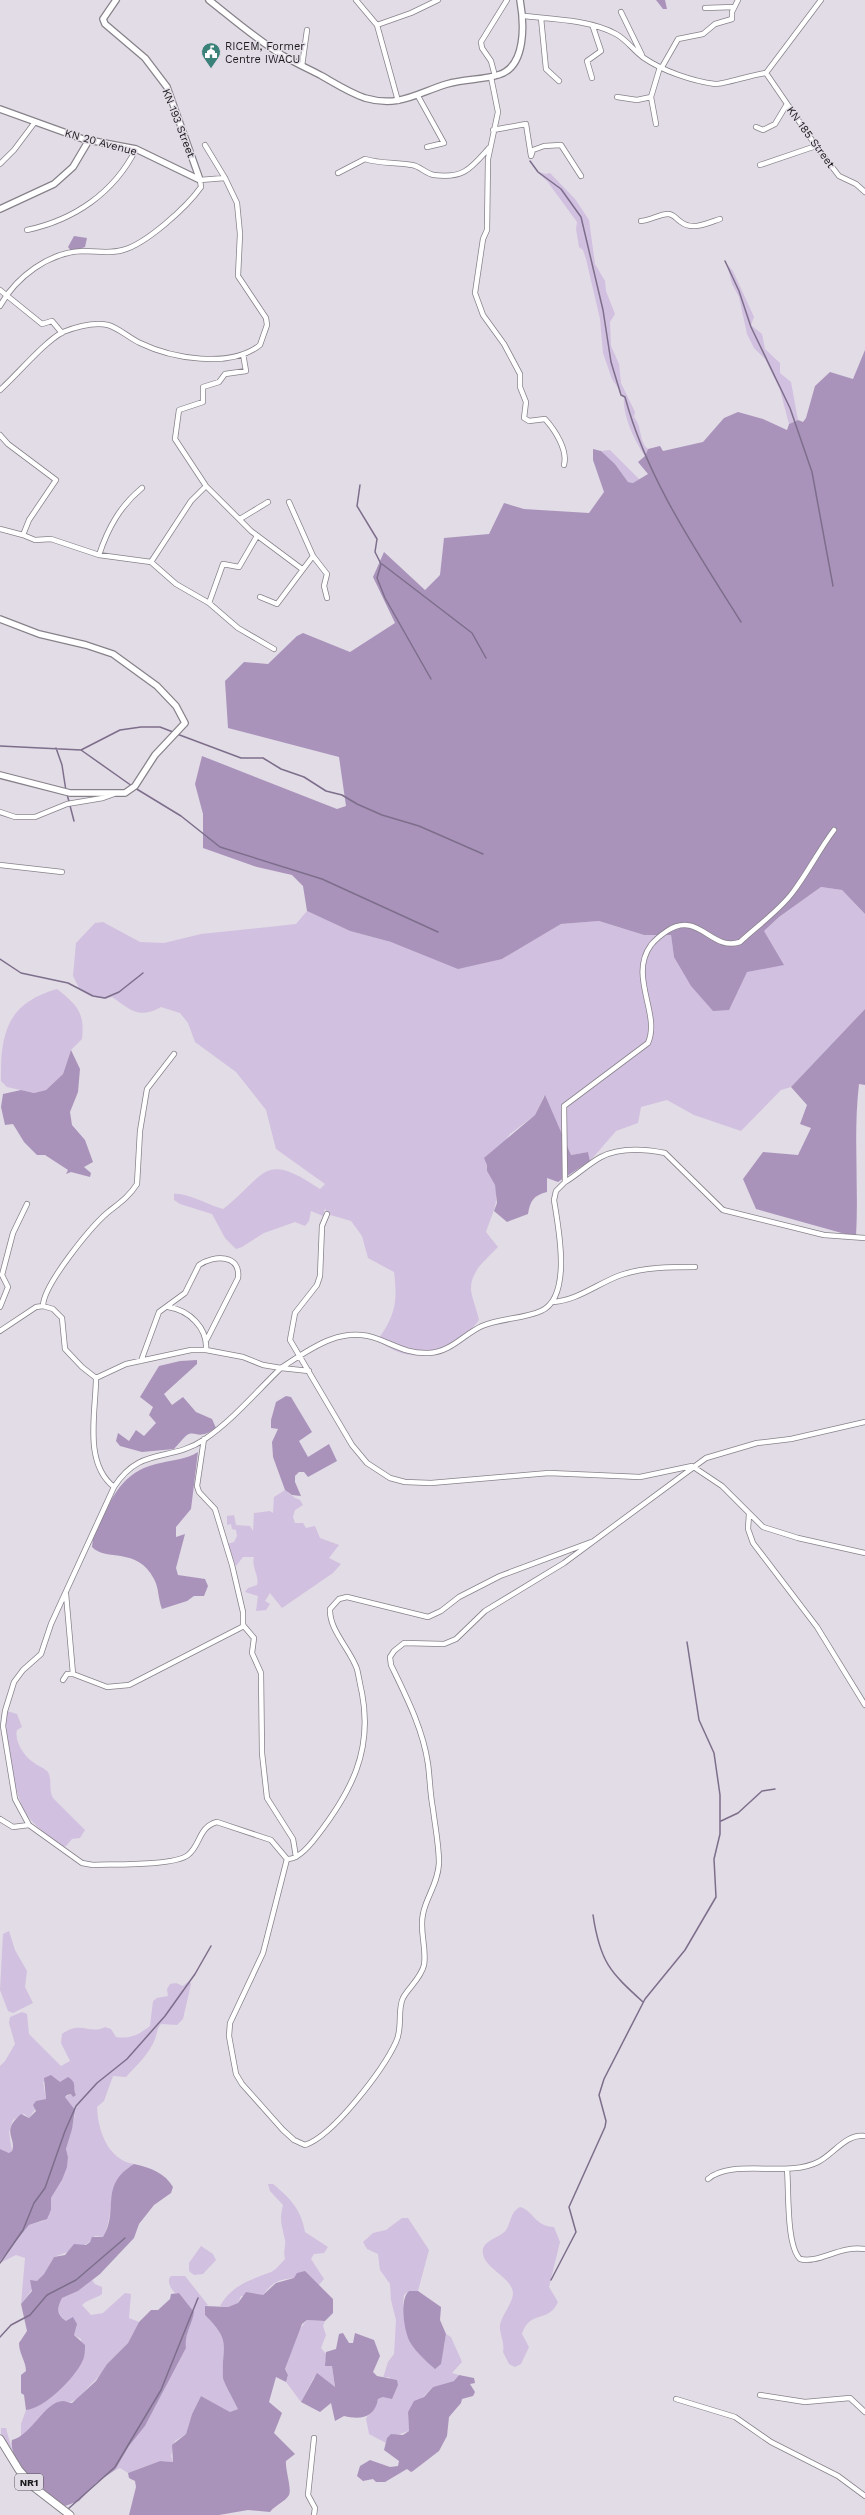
<svg xmlns="http://www.w3.org/2000/svg" width="865" height="2515" font-family="'Work Sans',sans-serif">
<style>
.green{fill:#d1c0df}
.forest{fill:#aa93bb}
.lines{fill:none;stroke-linecap:round;stroke-linejoin:round}
.stream{stroke:#7d6e8b;stroke-width:1.5}
.minor-casing{stroke:#87828a;stroke-width:6}
.tertiary-casing{stroke:#87828a;stroke-width:8}
.trunk-casing{stroke:#87828a;stroke-width:9}
.minor{stroke:#fff;stroke-width:4.5}
.tertiary{stroke:#fff;stroke-width:5.5}
.trunk{stroke:#fff;stroke-width:7}
.labels{text-anchor:middle;stroke-width:3;stroke-linejoin:round;paint-order:stroke}
.shield{fill:#e2dce6;stroke:#565459;stroke-width:1}
.shield-label{font-size:10px;font-weight:bold;fill:#1a191c}
.poi-label{font-size:11px;fill:#1a191c;stroke:#e2dce6;text-anchor:start}
.street-label{font-size:11px;fill:#1a191c;stroke:#e2dce6}
</style>
<rect width="100%" height="100%" fill="#e2dce6"/>
<path class="green" d="M539 172 546 174 550 173 575 199 589 220 595 264 605 281 606 291 615 314 610 322 611 346 619 364 621 383 635 412 634 417C642 426 639 442 648 449L645 456C635 442 622 414 624 397L612 379 603 353 600 319 586 259 583 250 579 247 576 229 577 222 547 181 538 173Z
M727 264 733 271 754 317 751 325 762 334 765 349 780 363V373L791 382 798 420 789 424 780 390 765 359 754 348 747 334 739 297 732 284Z
M610 450 640 480 633 483 628 482 615 464 601 451Z
M821 887 842 890 865 914V1009L791 1087 781 1090 741 1131 694 1115 667 1100 641 1107 638 1123 616 1131 590 1161 588 1152 571 1155 544 1096 535 1115 510 1134 487 1165C486 1174 492 1177 495 1185 500 1202 491 1216 486 1232L498 1247C486 1260 470 1271 471 1290 472 1299 477 1310 479 1320 466 1338 434 1358 411 1355 399 1354 388 1347 377 1341 395 1316 398 1303 394 1272L368 1258 362 1236 351 1221 327 1214 325 1208 323 1216 311 1211 309 1221 305 1226 295 1222 264 1233 242 1247 236 1249 225 1238 212 1214 180 1204 174 1200V1194C185 1192 211 1206 223 1209 267 1175 262 1150 320 1189L325 1184 276 1149 266 1110 236 1072 195 1042 188 1023 180 1013 161 1007C138 1020 130 1009 112 997L105 999 90 996 80 990 73 976 76 943 95 923 103 922 140 942 164 943 201 934 296 924 307 911 350 931 391 942 502 959 561 924 599 921 644 935H671L674 957 764 931 779 917Z
M57 989C77 1005 85 1012 82 1039L71 1050 63 1074 46 1090 34 1093 7 1087 1 1081C0 1032 8 1003 57 989Z
M285 1490 295 1498 300 1500 303 1505 295 1510 293 1517 295 1523H303L306 1528 315 1526 320 1538 339 1545 329 1558 341 1564 333 1573 282 1608 270 1593 265 1601 270 1604 266 1610 256 1611 258 1596 245 1592 248 1588 257 1585C260 1577 251 1567 254 1557H243L236 1566 227 1544 234 1542 237 1536 236 1530 232 1529 231 1524 227 1525V1516L234 1515 236 1525 250 1526 253 1531 254 1513 270 1511 273 1513 274 1497Z
M7 1711 17 1714 22 1727 17 1730C14 1741 24 1756 33 1762 37 1766 43 1767 47 1771 53 1778 48 1789 53 1798L85 1830 80 1838 72 1839 66 1846 63 1847C51 1837 36 1828 27 1815 14 1797 3 1733 7 1711Z
M9 1931 15 1950 27 1971 25 1987 33 2003 13 2013 8 2011 0 1990 3 1934Z
M189 1981 191 1984 183 2019 177 2025 161 2024C157 2028 157 2034 155 2039 149 2054 137 2065 126 2077L113 2076 104 2101 97 2107C98 2131 108 2160 134 2164 104 2183 116 2205 105 2233L103 2237 95 2236C85 2249 68 2251 54 2257L44 2274 21 2304 25 2258 16 2255 2 2262 0 2261 29 2225 43 2221 51 2211V2198L62 2180 68 2157 66 2149 75 2115 71 2105 65 2097 71 2094 60 2082H43L46 2099 41 2101 29 2118 24 2114 13 2120 9 2132 12 2151 9 2153 0 2149V2066L5 2061 15 2044 9 2023 10 2017 22 2012 27 2014 29 2034 61 2066 70 2061 61 2043 62 2034C81 2020 90 2035 105 2027L111 2029 116 2037C131 2039 138 2035 150 2026L153 2001 157 1998 168 1996 167 1989 170 1984 176 1983 183 1986Z
M268 2184H273C290 2198 301 2209 305 2232L328 2247 324 2253 314 2254 311 2259 324 2279 318 2286C307 2276 283 2276 272 2285 268 2288 266 2292 263 2295L241 2296 238 2303 228 2307 220 2306C232 2285 250 2280 271 2272 276 2270 281 2263 285 2259 283 2250 286 2247 285 2240 282 2225 279 2221 283 2205L270 2191Z
M520 2207C534 2211 534 2226 554 2227L560 2242 549 2287 558 2302C548 2324 530 2309 522 2334L529 2347 521 2364 515 2367 509 2364 503 2352C505 2342 499 2334 500 2325 502 2315 512 2304 513 2294 513 2276 480 2268 483 2249 485 2240 501 2237 506 2230 511 2222 511 2211 520 2207Z
M402 2218H408L429 2250 418 2291H409L404 2295 403 2304 410 2343 426 2361 444 2347 446 2334 451 2337 462 2362 452 2373 459 2375 454 2381 433 2387 408 2412 409 2431 387 2438 386 2443 369 2434 366 2418 375 2408 378 2399 383 2397 390 2377 383 2378 388 2362 394 2354 396 2320 391 2300 390 2284 380 2270 378 2254 367 2249 363 2242 373 2233 386 2230Z
M201 2246 213 2254 216 2260 203 2274 194 2275 189 2271V2263Z
M171 2276H185L208 2305 205 2306V2315C233 2343 221 2345 223 2378 223 2380 235 2404 238 2409L230 2412 201 2396 192 2414 186 2434 175 2441 171 2456 173 2462 160 2461 128 2473 120 2468 115 2470 129 2446 145 2426 186 2348 185 2341 194 2312 179 2293H175C171 2289 166 2281 171 2276Z
M92 2280 95 2284 102 2287V2294C95 2299 88 2299 82 2305L91 2315 103 2313 125 2293 131 2294 129 2318 139 2322 128 2343 107 2364 102 2373 77 2399 42 2415 36 2424 21 2436V2424L26 2410C47 2408 72 2376 83 2360L81 2339 74 2335V2329C63 2317 53 2315 62 2298L78 2291Z
M307 2320 325 2321 323 2326 326 2335 321 2348 327 2355 325 2362 332 2366 335 2388 314 2377 301 2402 286 2382 288 2375 285 2369 299 2330Z
M1 2428H6L12 2450 1 2434Z"/>
<path class="forest" d="M656 0H665L667 9H663Z
M74 236 87 238 85 247 72 252 68 247Z
M865 350V914L842 890 821 887 779 917 764 931 784 965 747 972 729 1010 713 1011 691 986 674 957 671 935H644L599 921 561 924 502 959 458 969 391 942 350 931 307 911 303 886 292 875 257 867 203 848V814L195 784 202 756 337 809 346 806 339 757 228 728 225 681 244 662 268 664 297 636 303 633 350 652 395 623 373 577 384 552 425 590 440 575 444 538 489 534 504 503 524 509 589 513 604 492 593 460V449L601 451 615 464 628 482 633 483 648 474 638 462 645 456 648 449 660 446 663 451 703 442 724 418 738 412 763 419 787 430 789 424 798 420 803 422 806 418 815 386 830 372 853 379Z
M865 1009V1085L859 1084C853 1135 859 1186 856 1237L756 1209 743 1179 763 1152 798 1155 811 1128 800 1124 807 1105 791 1087Z
M71 1050 80 1069 78 1092 70 1112 72 1125 85 1140 93 1162 84 1167 91 1173 90 1177 71 1172 66 1174 68 1170 65 1168 45 1155H37L24 1142 13 1124 5 1125 1 1107 3 1094 21 1090 34 1093 46 1090 63 1074Z
M545 1095 571 1155 588 1152 590 1161 558 1182 547 1178V1192C534 1195 530 1201 528 1214L507 1222 494 1211 497 1203 495 1185 487 1171V1165L484 1158 535 1115Z
M197 1360V1364L164 1394 172 1405 183 1397 196 1412 212 1419 216 1428C198 1441 196 1430 187 1435 183 1438 178 1445 174 1449L142 1452 120 1446 116 1441 118 1433 129 1441 136 1430 144 1436 156 1423 149 1415 153 1407 140 1397 159 1366 180 1361Z
M286 1396 291 1397 312 1432 299 1441 308 1457 329 1444 337 1461 308 1477 304 1472H299L295 1476V1482L301 1496 292 1495 285 1490 273 1457 272 1442 278 1429 271 1428V1420L276 1402Z
M198 1452 191 1509 176 1527V1537L185 1534 176 1568 178 1575 205 1579 208 1586 204 1596H194L187 1601 162 1609C158 1599 159 1588 154 1579 137 1546 106 1562 92 1547L93 1538C109 1505 118 1473 156 1464 171 1460 185 1460 198 1452Z
M51 2075 60 2082 68 2077C78 2083 72 2087 76 2095L73 2097 71 2094 67 2095 65 2097 75 2110 72 2129 66 2149 68 2157 67 2167 62 2180 51 2198V2210L47 2219 29 2225 0 2261V2149L9 2153 12 2151C17 2138 0 2132 21 2114L29 2118 36 2111 33 2105 36 2101 46 2099 44 2078Z
M134 2164C151 2168 165 2173 173 2187L171 2193 154 2205 139 2224 134 2238 100 2274 78 2291 62 2298C57 2308 56 2314 66 2321L73 2317 77 2324 74 2335 85 2345C85 2349 85 2356 83 2360 76 2377 44 2409 26 2410L24 2395 21 2393V2375L26 2371C26 2361 19 2354 19 2343L27 2331 21 2304 32 2291 30 2280 37 2281 44 2274 54 2257 65 2255 74 2244 86 2245 90 2242 92 2237H103C120 2210 98 2186 134 2164Z
M305 2271 333 2299V2313L325 2321 307 2320 302 2324 285 2369 288 2375 286 2382 276 2377 269 2402 282 2413 274 2433 295 2454 286 2461C285 2469 292 2489 289 2495 285 2502 275 2505 270 2512L248 2510 219 2515H129L136 2487 135 2481 129 2478 128 2473 160 2461 173 2462 172 2445 186 2434 192 2414 201 2396 230 2412 238 2409C235 2403 223 2381 223 2378 221 2345 233 2343 205 2315V2306L228 2307 238 2303 246 2292 263 2295 276 2283 294 2278 297 2273Z
M409 2291H418L441 2307 440 2320 446 2334 441 2364 435 2369C427 2362 417 2353 411 2344 404 2333 399 2299 409 2291Z
M179 2293 194 2312C192 2325 184 2335 186 2348L145 2426 129 2446 115 2470 96 2483 79 2501 65 2506C49 2495 7 2462 12 2440 32 2435 45 2401 63 2401 65 2401 69 2403 72 2403L96 2381 107 2364 128 2343 139 2322 151 2310H158L170 2299 171 2294Z
M343 2333 349 2343H353L355 2333 374 2340 380 2356 373 2372 377 2376 397 2380 398 2385 392 2399 383 2397 378 2399C375 2418 360 2420 344 2416L335 2421 331 2403 320 2412 301 2402 317 2373 335 2387 332 2366H325L326 2352 336 2349 339 2334Z
M459 2375 474 2378 475 2383 470 2384 475 2392 473 2396 462 2399 461 2403 449 2417 447 2436 439 2451 413 2471 411 2472 407 2469 385 2482H376L373 2479 363 2481 357 2476 360 2466 370 2460 390 2467 398 2466 399 2461 384 2450 387 2438 391 2434 403 2435 409 2431 408 2412 414 2401 424 2397 433 2387 454 2381Z"/>
<g class="lines">
<path class="stream" d="M530 161 538 172 561 189 581 217 603 310 611 362 621 395 625 397C647 479 696 550 741 622
M725 261 739 291 751 327 790 408 812 472 833 586
M360 485 357 506 377 539 375 552 381 564 377 578 385 598 431 679
M382 564 472 633 486 658
M177 734 241 758H263L281 769 304 777 326 791 342 795 357 804 382 815 419 826 483 854
M0 746 81 750 120 730 141 727H160L173 732
M56 748 62 765 66 791
M81 750 132 786
M135 788 181 816 220 847 322 879 438 932
M67 794 74 821
M0 959 21 973 68 983 93 996 105 998 119 992 143 973
M721 1821 738 1813 762 1791 775 1789
M593 1915C600 1962 610 1972 643 2002
M0 2263 23 2230 34 2203 45 2188 65 2131 76 2106 97 2083 127 2059 165 2016 195 1974 211 1946
M551 2280 576 2232 569 2207 605 2127 606 2121 599 2095 604 2079 645 1999 685 1950 716 1897 714 1859 720 1834V1795L714 1753 699 1720 687 1642
M0 2337 11 2325 30 2315 47 2295 76 2280 125 2238
M68 2509 115 2467 161 2390 198 2298"/>
<g class="minor-casing">
<path id="minor" d="M356 0 377 25
M705 8 734 7
M621 12 642 55
M524 16C552 19 591 20 616 34 627 40 634 51 644 58 663 71 692 81 715 84 722 85 754 74 766 73L821 0
M541 18 546 69 559 81
M302 66 307 30
M662 67 678 39 703 34 715 24 732 19V12L738 0
M766 73 816 146 839 176 856 184 865 192
M495 76 491 61 482 48 481 42 507 0
M491 77 498 112 488 159 487 230 483 239 475 293 483 315 504 344 520 374V387L526 402 524 418 529 421 545 419C555 430 568 450 564 465
M592 78 587 61 601 51 593 27
M418 96 444 143 427 147
M617 97 637 100 651 97
M398 101 377 25 411 13 438 0
M656 124 651 97 660 67
M756 127 763 130 775 124 787 104
M493 130 526 124 531 156 533 150 544 146 561 145 581 176
M0 164 14 150 35 122
M760 165 816 146
M338 173 365 159C381 164 396 162 412 165 420 166 426 174 434 175 464 179 471 168 489 148
M641 221C651 220 660 214 668 214 674 214 676 219 681 222 692 231 708 223 720 219
M27 230C74 220 114 193 136 149
M0 290 42 324 52 321 62 333
M0 306C16 277 49 252 83 251 97 251 109 254 123 250 146 244 187 207 201 187L200 180 225 178
M243 354 246 371 225 374 219 382 203 387V402L179 410 175 439 206 486 251 531 302 569
M0 390C17 375 44 342 63 332 76 327 94 322 108 325 119 328 129 338 140 343 171 358 230 369 260 345L267 325 266 318 238 276 240 234 237 203 225 178 205 145
M0 435 8 444 56 480 29 520 23 535 0 529
M240 519 268 502
M23 535 35 540 51 539 99 555 151 562 176 584 209 603 223 564 239 567 257 536
M99 555C108 528 120 506 142 488
M313 556 327 574 324 586 327 598
M151 562 191 501 206 486
M260 597 277 604 313 556 289 502
M209 603 238 628 274 649
M0 812 15 817H35L67 804 103 798 114 794
M0 865 62 872
M565 1182C577 1175 588 1164 601 1157 620 1147 645 1149 665 1153L723 1210 824 1235 865 1238
M327 1214 322 1226 320 1276 317 1285 295 1313 290 1340 352 1445 367 1463 390 1478 405 1482 431 1483 549 1473 640 1477 692 1466 722 1486 763 1527 798 1538 865 1553
M552 1302C577 1301 598 1283 621 1275 645 1267 670 1267 695 1267
M43 1306C43 1285 91 1227 107 1213 118 1204 129 1197 137 1184L140 1131 147 1089 174 1054
M0 1307 8 1287 2 1275 13 1233 27 1204
M168 1307C189 1310 208 1328 206 1350
M0 1331 36 1307 43 1306 53 1309 62 1318 65 1349 82 1367 96 1378C96 1411 83 1463 114 1487
M141 1361 159 1312 185 1293 199 1265C214 1255 241 1254 238 1278L207 1339
M309 1371 281 1368C256 1392 234 1419 205 1439 170 1463 141 1445 114 1487L51 1624 41 1654 23 1670 14 1682 5 1711 3 1726 15 1799 29 1825 82 1863 93 1865C112 1864 174 1866 188 1855 201 1845 198 1827 217 1822L271 1840 287 1859C298 1860 311 1844 317 1836 351 1792 373 1751 362 1693 360 1685 359 1677 357 1669 350 1649 329 1630 330 1609L339 1599 347 1597 428 1617 441 1611 459 1597 500 1576 594 1541
M96 1378 126 1364 191 1350H206L243 1357 263 1365 281 1368C310 1349 341 1325 378 1339 396 1346 409 1354 429 1353 451 1352 464 1334 482 1326 501 1318 523 1319 541 1311 573 1297 558 1226 554 1200L556 1191 565 1182 564 1106 648 1043C661 1014 628 976 651 945 655 940 661 935 667 931 699 910 711 952 740 942 757 926 779 911 793 892 808 872 819 850 834 830
M204 1439 197 1486 199 1492 215 1509 232 1565 243 1612V1625L254 1638 252 1653 261 1673 262 1753 267 1798 293 1839 296 1857
M749 1514 748 1529 753 1543 817 1627 865 1705
M66 1594 73 1674
M63 1680 67 1674H73L107 1687 129 1685 244 1626
M0 1819 13 1827 29 1825
M287 1859 263 1953 230 2023 229 2036 236 2074 242 2084 283 2130 294 2140 305 2145C333 2136 383 2070 396 2042 403 2028 397 2010 403 1998 409 1987 421 1978 424 1965 427 1948 419 1931 423 1914 426 1897 438 1884 439 1863 439 1845 435 1826 433 1809 430 1794 430 1779 428 1764 423 1729 406 1696 391 1665L390 1657 394 1651 404 1643 444 1644 456 1639 485 1611 564 1563 706 1458 757 1443 791 1439 865 1422
M787 2169C789 2190 786 2245 800 2259 819 2264 840 2245 865 2249
M708 2179C732 2158 787 2178 818 2162 833 2155 846 2133 865 2136
M760 2395 805 2402 850 2398 865 2412
M676 2399 735 2417 771 2442 838 2476 865 2496
M314 2515 315 2508 308 2495 314 2438"/>
</g>
<g class="tertiary-casing">
<path id="tertiary" d="M116 0 103 19 105 24 145 58 167 87 200 180
M209 0C233 19 256 39 282 55 295 63 309 69 322 76 336 84 350 93 365 98 399 108 417 93 447 84 464 79 482 80 498 75 527 67 524 22 520 0
M0 109 83 139 136 149 200 180
M0 209 54 184 73 167 89 140
M0 619 39 634 86 645 113 654 157 686 176 706 185 723 155 755 135 786 125 793H70L0 775"/>
</g>
<g class="trunk-casing">
<path id="trunk" d="M0 2439 19 2470 35 2488 70 2515"/>
</g>
<use href="#minor" class="minor"/>
<use href="#tertiary" class="tertiary"/>
<use href="#trunk" class="trunk"/>
</g>
<defs>
<g id="civic-pin" transform="scale(1)"><path d="M0 17L-7.5 6A9.5 9.5 0 1 1 7.5 6Z" fill="#3a817a" stroke="#e2dce6"/><path d="M-.6-6.5H3V-4.5H.6V-3L4-1V1h2V6H-6V1h2V-1L-.6-3ZM-1.2 2.5V6h2.4V2.5Z" fill="#fff"/></g>
</defs>
<g fill-rule="evenodd">
<use href="#civic-pin" x="211" y="52"/>
</g>
<g class="labels">
<rect class="shield" x="15" y="2474" width="28" height="16" rx="3"/>
<g class="shield-label">
<text x="29" y="2486">NR1</text>
</g>
<g class="poi-label">
<text x="225" y="50">RICEM, Former<tspan x="225" dy="13">Centre IWACU</tspan></text>
</g>
<g class="street-label">
<text transform="translate(179 123) rotate(69)" y="4">KN 193 Street</text>
<text transform="translate(811 137) rotate(54)" y="4">KN 185 Street</text>
<text transform="translate(101 142) rotate(15)" y="4">KN 20 Avenue</text>
</g>
</g>
</svg>
